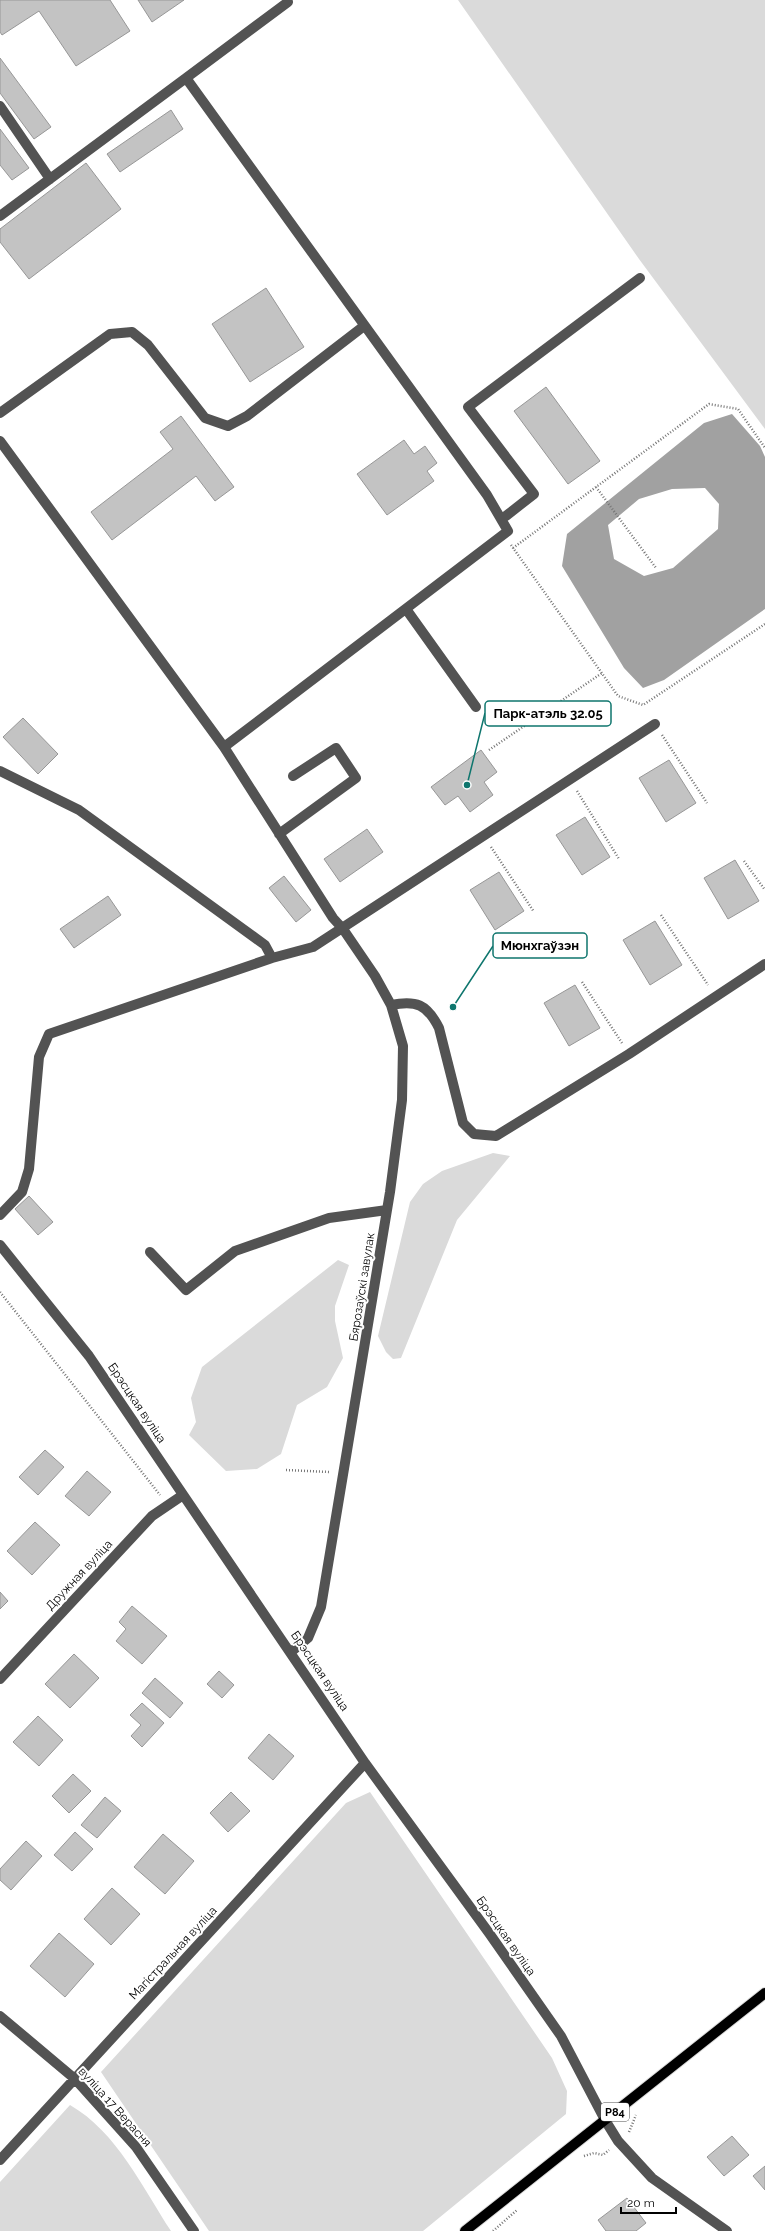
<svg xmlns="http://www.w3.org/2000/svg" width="765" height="2231" font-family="Raleway,sans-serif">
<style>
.green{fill:#dadada}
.water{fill:#a1a1a1;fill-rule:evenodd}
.building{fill:#c3c3c3;stroke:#979797}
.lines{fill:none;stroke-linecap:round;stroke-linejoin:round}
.major-casing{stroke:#dbdbdb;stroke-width:12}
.path{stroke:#757575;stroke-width:2.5;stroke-dasharray:1 2;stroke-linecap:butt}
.minor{stroke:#535353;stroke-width:10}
.major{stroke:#000;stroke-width:10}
.labels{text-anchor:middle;stroke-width:4;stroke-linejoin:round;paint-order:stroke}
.shield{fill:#fff;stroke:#4c4c4c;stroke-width:1}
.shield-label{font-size:11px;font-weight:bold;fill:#000}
.street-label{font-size:12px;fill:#000;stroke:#fff}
.leader{fill:none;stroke:#0f766e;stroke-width:1.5}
.callout-dot{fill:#0f766e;stroke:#fff;stroke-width:1.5}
.callout{fill:#fff;stroke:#0f766e;stroke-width:1.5}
.callout-label{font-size:13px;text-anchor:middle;font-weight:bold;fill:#000}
</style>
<rect width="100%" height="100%" fill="#fff"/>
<path class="green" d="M458 0H765V429L639 259Z
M493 1153 510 1156 457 1220 401 1358 393 1359 386 1352 378 1336 410 1202 423 1184 442 1171Z
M338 1260 349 1265 335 1306V1321L343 1358 327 1387 297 1405 281 1454 257 1469 226 1471 189 1435 196 1422 191 1398 202 1367Z
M370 1792 552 2058 567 2091 566 2114 423 2231H209L101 2072 346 1803Z
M70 2105C117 2132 142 2187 171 2231H0V2182Z"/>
<path class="water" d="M732 414 760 446 765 457V609L664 680 643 688 624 668 562 566 567 534 704 423ZM705 488 719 504 718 529 673 568 644 576 614 559 608 525 639 499 672 489Z"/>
<path class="building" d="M0 0H110L130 31 76 66 39 11 2 35 0 32Z
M138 0H184L152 22Z
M0 58 51 127 34 139 0 93Z
M171 110 183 129 120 172 107 154Z
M0 129 29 168 12 180 0 165Z
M86 163 121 209 29 279 0 242V229Z
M266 288 304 347 250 382 212 324Z
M546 387 600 461 568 484 514 411Z
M181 416 234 487 215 501 196 476 112 540 91 512 173 449 160 432Z
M404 440 414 454 425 446 437 463 427 471 434 481 387 515 357 474Z
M23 718 58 754 38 774 3 737Z
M481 750 497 772 484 782 493 795 470 812 458 796 445 805 431 787Z
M669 760 696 803 666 822 639 778Z
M585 817 610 857 582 875 556 835Z
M367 829 383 852 340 882 324 859Z
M735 860 759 901 728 919 704 878Z
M499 872 524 911 495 930 470 890Z
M284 876 311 910 296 922 269 888Z
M108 896 121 915 74 948 60 929Z
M655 921 682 965 650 985 623 940Z
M575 985 600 1028 569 1046 544 1003Z
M29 1196 53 1222 38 1235 15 1209Z
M45 1450 64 1467 38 1495 19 1477Z
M87 1471 111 1492 89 1516 65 1496Z
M35 1522 60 1545 32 1575 7 1551Z
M0 1592 8 1601 0 1609Z
M132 1606 167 1636 142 1664 116 1641 126 1629 119 1622Z
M74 1654 99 1678 70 1708 45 1684Z
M219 1671 234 1685 222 1698 207 1684Z
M155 1678 183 1703 170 1718 142 1693Z
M142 1703 164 1723 142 1747 131 1736 141 1725 130 1715Z
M38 1716 63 1740 39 1766 13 1742Z
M269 1734 294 1756 273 1780 248 1758Z
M73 1774 91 1791 69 1813 52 1796Z
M231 1792 250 1811 228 1832 210 1813Z
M105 1797 121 1811 97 1838 81 1825Z
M75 1832 93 1849 72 1871 54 1855Z
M163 1834 194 1861 165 1894 134 1867Z
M26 1841 42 1856 11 1890 0 1880V1869Z
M112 1888 140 1914 111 1945 84 1919Z
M59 1933 94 1964 65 1997 30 1966Z
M732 2136 749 2155 724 2176 707 2157Z
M765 2166V2190L753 2176Z
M627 2198 646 2223 636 2231H606L598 2220Z"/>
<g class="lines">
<g class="major-casing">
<path id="major" d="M465 2231 765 1993"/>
</g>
<path class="path" d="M596 487 656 568
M511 545 618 696 643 705 765 624
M513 548 709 404 738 409 765 448
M662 735 707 803
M489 750 602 673
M577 791 619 859
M491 847 534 912
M744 861 765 890
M661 915 708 985
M582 982 622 1043
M0 1292 160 1495
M286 1470 329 1472
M629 2132 636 2115
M584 2156 594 2153 603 2155 609 2150
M493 2231 517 2210"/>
<path class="minor" d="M186 78 288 2
M0 106 50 179
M0 216 186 78 487 495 508 531 224 747
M0 413 110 334 132 332 148 345 205 418 228 426 247 416 364 326
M0 441 224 747 333 918 343 929 375 976 391 1005 403 1046 402 1100 390 1192 321 1607 308 1638 291 1652
M502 519 534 494 468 407 640 278
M406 609 476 707
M0 771 79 810 265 945 272 958 313 947 655 724
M279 834 356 778 336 748 293 776
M391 1005C416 1000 427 1004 439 1028L463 1123 474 1134 496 1136 629 1054 765 964
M0 1215 22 1192 29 1169 39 1057 49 1034 272 958
M0 1245 89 1356 365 1763 489 1933 561 2036 605 2120 618 2141 652 2178 727 2231
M150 1252 186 1290 235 1251 329 1218 387 1210
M0 1679 152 1516 183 1495
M0 2016 75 2079 136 2147 194 2231
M0 2160 365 1763"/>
<use href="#major" class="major"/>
</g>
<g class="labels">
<rect class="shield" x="601" y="2103" width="28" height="18" rx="3"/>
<g class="shield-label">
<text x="615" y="2116">Р84</text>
</g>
<g class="street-label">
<text transform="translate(362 1287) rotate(-81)" y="4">Бярозаўскі завулак</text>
<text transform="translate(137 1403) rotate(56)" y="4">Брэсцкая вуліца</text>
<text transform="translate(79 1575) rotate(-47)" y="4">Дружная вуліца</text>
<text transform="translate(320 1671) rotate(56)" y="4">Брэсцкая вуліца</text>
<text transform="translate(506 1936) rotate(55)" y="4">Брэсцкая вуліца</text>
<text transform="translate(173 1953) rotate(-47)" y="4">Магістральная вуліца</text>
<text transform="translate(115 2107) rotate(48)" y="4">вуліца 17 Верасня</text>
</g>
</g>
<path class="leader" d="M467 785L485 713M453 1007L493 946"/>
<g class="callout-dot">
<circle cx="467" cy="785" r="4"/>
<circle cx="453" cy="1007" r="4"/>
</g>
<g class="callout">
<rect x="485" y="701" width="126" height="25" rx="4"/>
<rect x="493" y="933" width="94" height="25" rx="4"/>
</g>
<g class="callout-label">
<text x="548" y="718">Парк-атэль 32.05</text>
<text x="540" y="950">Мюнхгаўзэн</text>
</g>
<path d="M621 2207v6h55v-6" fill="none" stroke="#000000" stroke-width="2"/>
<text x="627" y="2207" font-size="12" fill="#000000" stroke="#ffffff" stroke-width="3" paint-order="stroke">20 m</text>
</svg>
